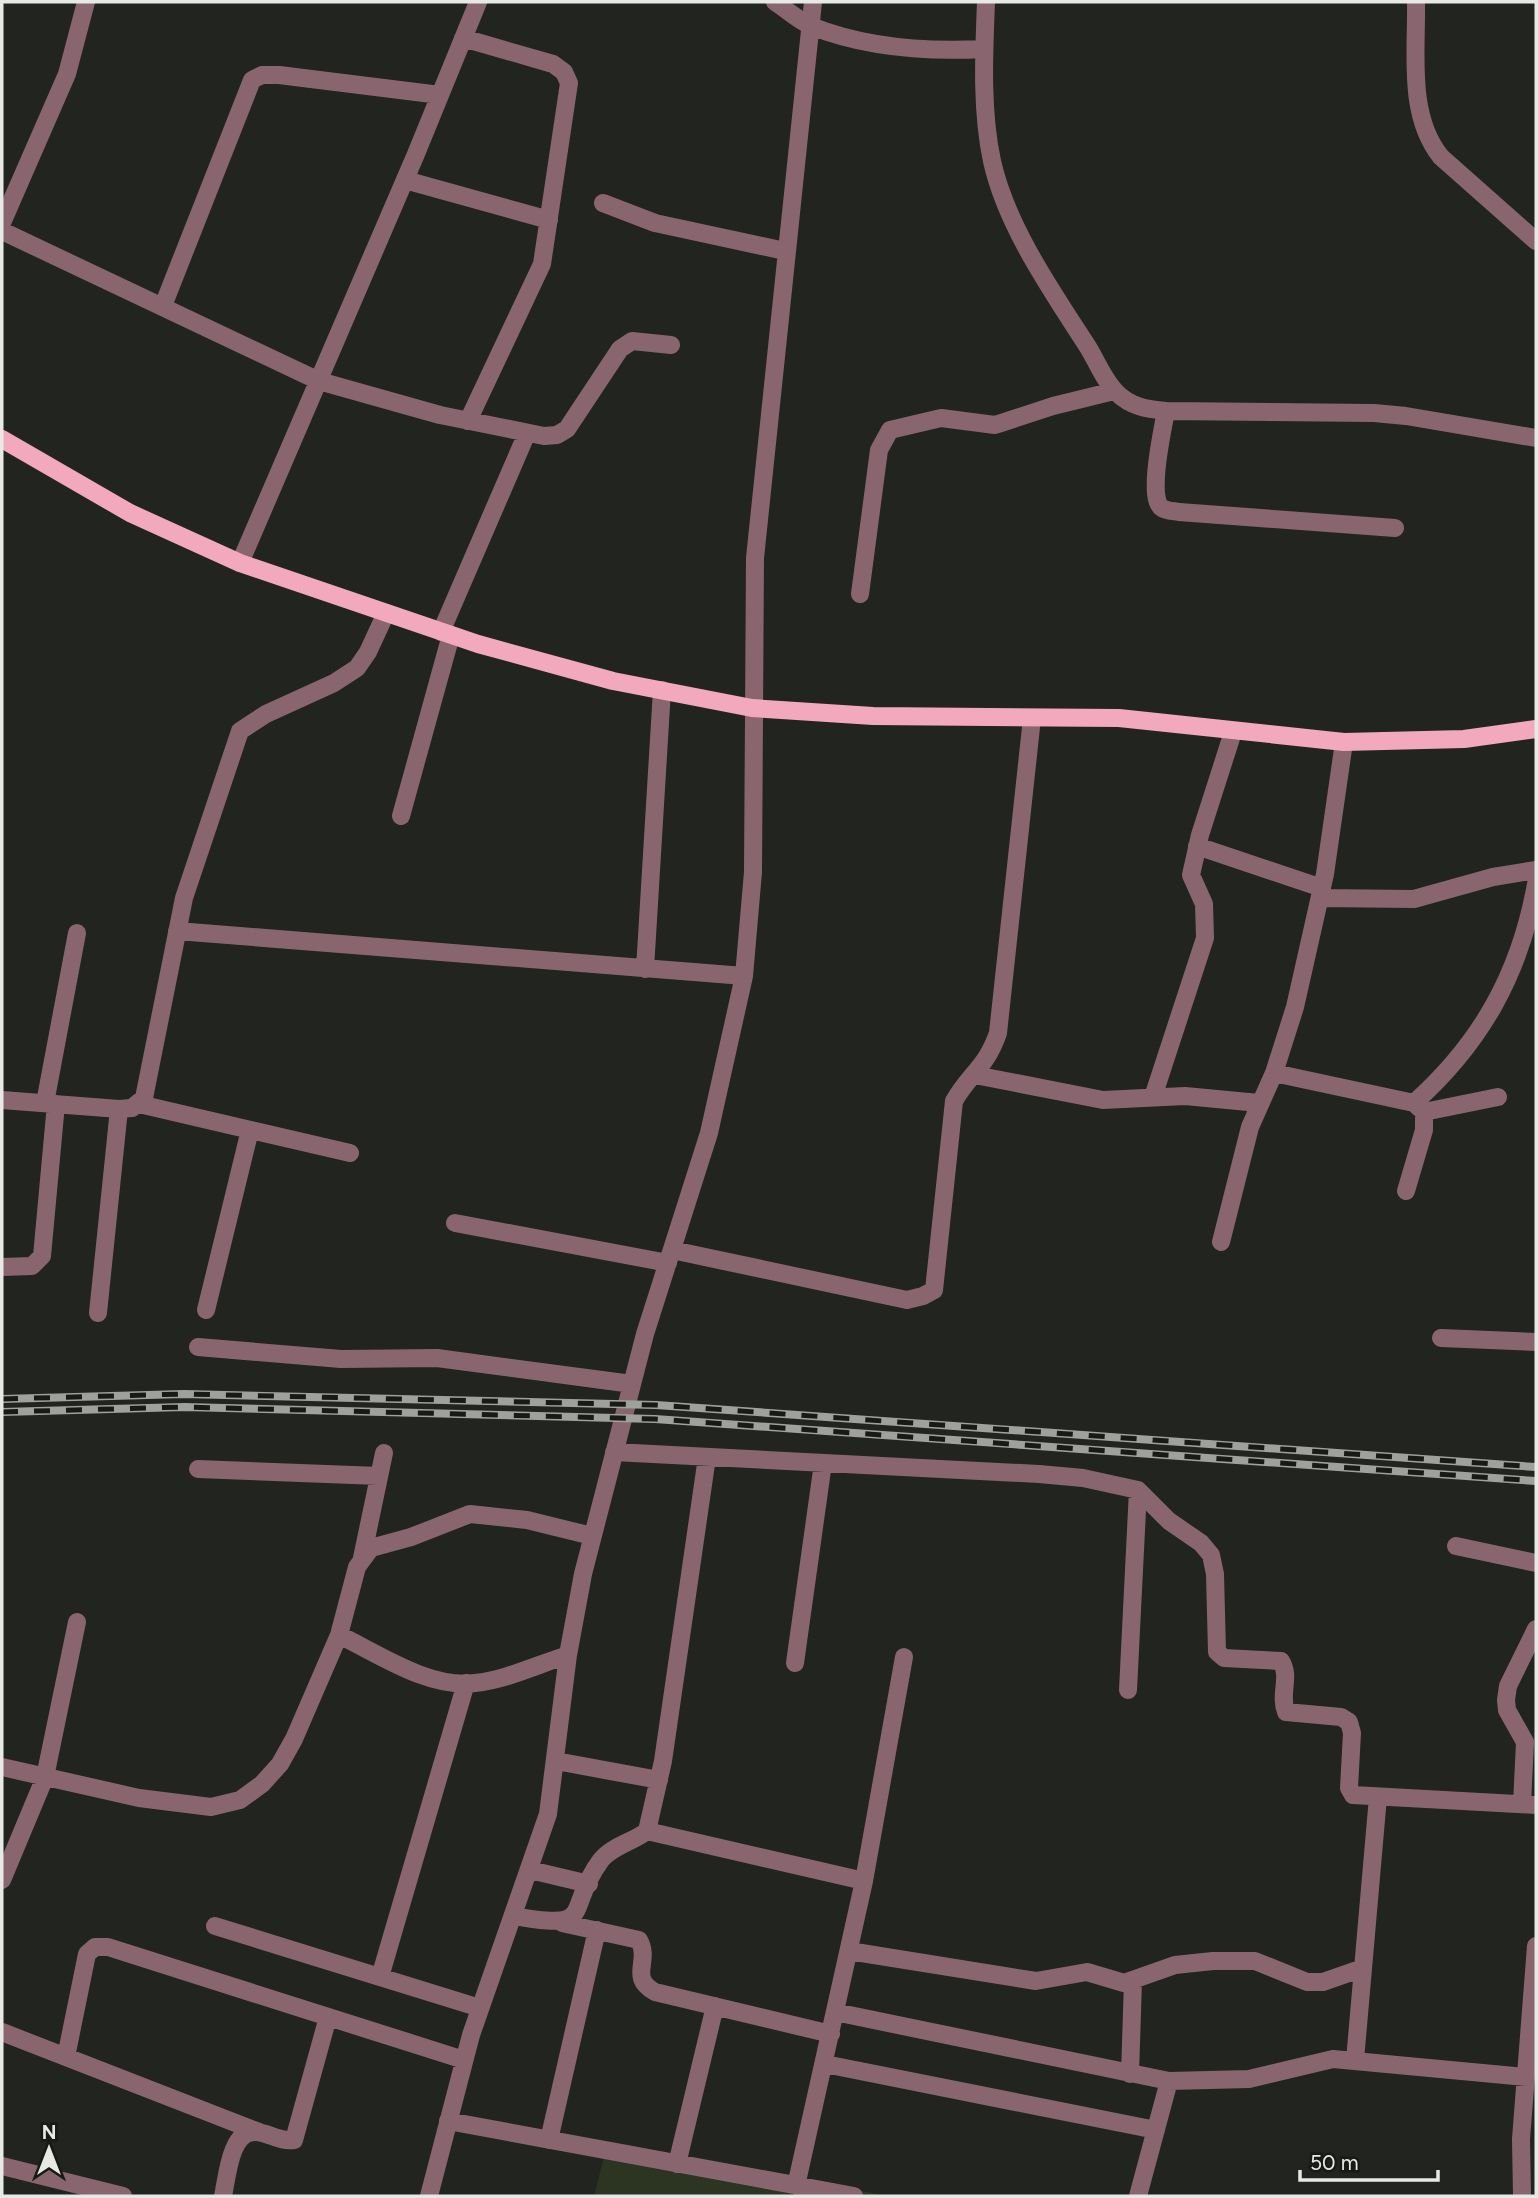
<svg xmlns="http://www.w3.org/2000/svg" width="1538" height="2198" font-family="Figtree,sans-serif">
<style>
.green{fill:#2b3522}
.lines{fill:none;stroke-linecap:round;stroke-linejoin:round}
.minor{stroke:#89666f;stroke-width:18}
.major{stroke:#f2a8bd;stroke-width:18}
.rail-casing{stroke:#9fa19d;stroke-width:8}
.rail{stroke:#181a16;stroke-width:5;stroke-dasharray:16;stroke-linecap:butt}
</style>
<rect width="100%" height="100%" fill="#21241f"/>
<path class="green" d="M608 2141 887 2196H594Z"/>
<g class="lines">
<path class="minor" d="M775 2C786 9 799 21 811 26 866 48 926 52 984 49
M986 2C984 53 981 110 992 161 1006 225 1051 290 1086 344 1096 359 1104 381 1117 393 1131 407 1147 409 1166 411L1374 413 1406 416 1536 438
M1416 2C1417 52 1407 115 1441 157L1536 241
M463 38 553 64 564 72 569 83 542 264 468 421
M405 180 549 220
M603 203 655 223 785 251
M2 223 67 74 86 2
M2 231 319 381 440 415 544 436 557 435 567 429 620 349 632 341 671 345
M163 306 252 80 262 75H279L440 95
M1166 411C1163 428 1147 499 1162 508 1166 511 1174 511 1179 512L1395 528
M240 563 416 154 478 2
M860 594 879 450 890 430 941 418 995 425 1053 406 1114 391
M441 632 527 433
M401 816 451 635
M1197 846 1322 888
M1320 898 1414 899 1493 877 1536 870
M177 931 744 976
M645 969 662 690
M1274 1073 1414 1103 1424 1112V1130L1406 1191
M975 1075 1103 1100 1185 1096 1259 1103
M1153 1097 1205 938 1204 904 1191 875 1200 835 1233 732
M2 1100 119 1109 132 1108 144 1098 184 898 240 731 266 714 334 683 357 668 368 652 386 613
M45 1103 77 933
M1414 1103C1481 1043 1520 974 1536 884
M139 1104 350 1153
M1424 1112 1498 1097
M455 1223 668 1263
M1221 1242 1250 1127 1274 1073 1295 1007 1325 874 1344 742
M672 1250 907 1300 923 1296 934 1290 954 1101C970 1073 986 1068 998 1033L1032 718
M2 1267 32 1266 42 1256 56 1104
M206 1310 250 1130
M98 1313 119 1109
M1441 1338 1536 1342
M198 1347 341 1359 437 1358 632 1384
M614 1452 1039 1474 1083 1478 1138 1490 1169 1521 1201 1543 1211 1555 1215 1574 1217 1652 1224 1658 1281 1661C1291 1677 1279 1694 1286 1712L1341 1717 1349 1722 1352 1733 1349 1788 1353 1795 1536 1805
M198 1469 379 1476
M1456 1546 1536 1563
M362 1558 384 1453
M339 1635C379 1654 429 1689 475 1683 506 1680 539 1664 568 1655
M795 1663 823 1463
M1128 1690 1138 1490
M556 1761 659 1780
M2 1767 139 1798 211 1807 240 1800 262 1784 280 1764 294 1739 339 1635 357 1567 371 1548 411 1537 470 1514 527 1520 592 1536
M1522 1804 1525 1742 1507 1710 1506 1700 1508 1686 1536 1629
M647 1831 864 1881
M530 1870 589 1884
M2 1880 45 1777 77 1622
M513 1916C599 1931 563 1911 601 1860 612 1846 633 1842 647 1831L663 1761 707 1457
M562 1923 639 1940C651 1962 628 1977 655 1992L831 2034
M215 1926 480 2008
M849 1951 1036 1981 1087 1972 1124 1983 1175 1965 1213 1961H1255L1307 1982H1323L1363 1968
M380 1977 466 1683
M835 2012 1169 2081 1249 2079 1333 2059 1526 2077
M2 2032 259 2132
M66 2057 87 1954 95 1947H108L464 2060
M1355 2060 1378 1797
M825 2064 1156 2130
M1130 2074 1133 1981
M448 2121 854 2196
M549 2140 597 1930
M677 2164 715 2006
M2 2166 123 2196
M796 2186 864 1881 904 1657
M223 2196C227 2179 230 2129 256 2132 270 2133 279 2142 294 2140L328 2017
M429 2196 471 2035 548 1814 568 1655 583 1574 645 1334 709 1133 744 976 753 872 755 558 813 2
M1138 2196 1169 2081
M1522 2196 1521 2139 1536 1946"/>
<path class="major" d="M2 439 130 513 240 563 478 644 613 681 752 708 873 716 1119 718 1344 742 1464 739 1536 729"/>
<g class="rail-casing">
<path id="rail" d="M2 1399 184 1394 656 1405 1536 1467
M2 1412 184 1407 655 1419 1536 1481"/>
</g>
<use href="#rail" class="rail"/>
</g>
<rect width="1538" height="2198" fill="none" stroke="#e7e9e6" stroke-width="7"/>
<g transform="translate(49 2149)" stroke="#181a16" stroke-width="5" paint-order="stroke">
<path d="M0-5L12 26L0 18L-12 26Z" fill="#e7e9e6"/>
<text y="-10" font-size="19" font-weight="bold" text-anchor="middle" fill="#e7e9e6">N</text>
</g>
<path d="M1300 2170v10h138v-10" fill="none" stroke="#e7e9e6" stroke-width="3.5"/>
<text x="1310" y="2170" font-size="21" fill="#e7e9e6" stroke="#181a16" stroke-width="5" paint-order="stroke">50 m</text>
</svg>
